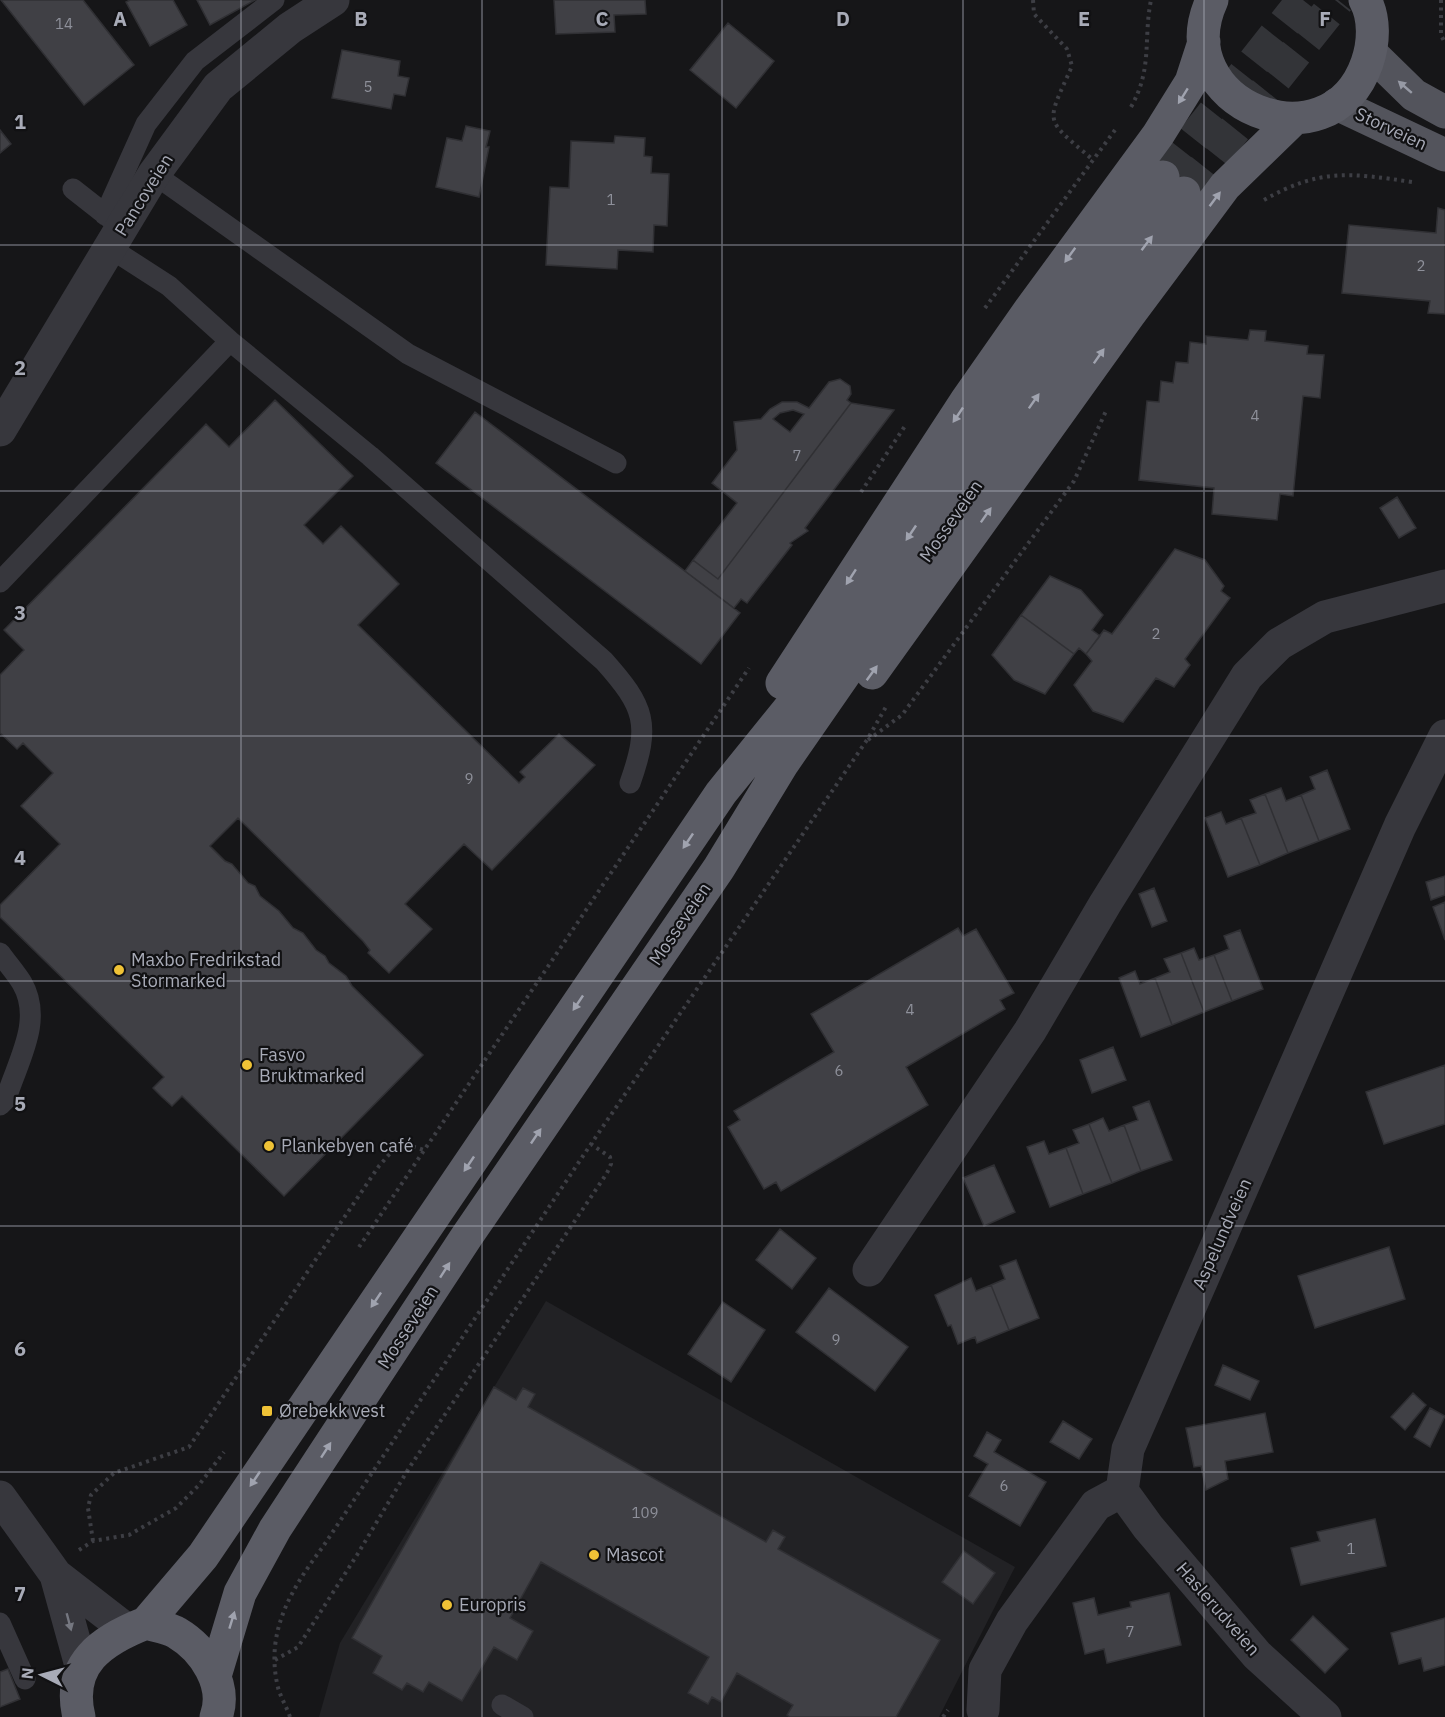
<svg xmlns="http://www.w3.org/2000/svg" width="1445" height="1717" font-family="'IBM Plex Sans',sans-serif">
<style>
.built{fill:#222225}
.building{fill:#404045;stroke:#303034;stroke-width:1.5;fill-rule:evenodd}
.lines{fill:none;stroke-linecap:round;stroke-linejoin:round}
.trunk-tunnel{stroke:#333438;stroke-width:33;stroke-dasharray:33 16;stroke-linecap:butt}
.path{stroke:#3d3e44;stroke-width:4;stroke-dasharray:3 4.5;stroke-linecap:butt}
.service{stroke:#37373d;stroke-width:21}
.minor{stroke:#37373d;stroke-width:33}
.primary{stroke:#53545c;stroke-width:33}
.trunk{stroke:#5b5c65;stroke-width:33}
.oneway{fill:#979aa5}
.oneway2{fill:#a0a3af}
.oneway3{fill:#757780}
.grid{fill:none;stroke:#a8abb7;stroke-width:1.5;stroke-opacity:0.55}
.poi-dot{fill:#efc236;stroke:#111113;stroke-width:2}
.labels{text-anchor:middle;stroke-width:4.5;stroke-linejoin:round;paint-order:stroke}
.number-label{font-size:15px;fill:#8e909a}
.street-label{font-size:18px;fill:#a8abb7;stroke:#111113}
.poi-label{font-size:18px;fill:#a8abb7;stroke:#111113;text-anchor:start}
.grid-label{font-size:20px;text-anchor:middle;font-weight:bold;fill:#a8abb7;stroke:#111113;stroke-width:4.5;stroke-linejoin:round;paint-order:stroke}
</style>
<rect width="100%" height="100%" fill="#161618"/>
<path class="built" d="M546 1301 1015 1567 939 1717H319L340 1643Z"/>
<path class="building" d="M1 0H83L134 65 84 105Z
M130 0H173L187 25 150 46 126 2Z
M197 0H255L210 25Z
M554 0H645L646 14 614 15 615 32 556 34Z
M728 23 774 61 736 108 690 70Z
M342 50 400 61 398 76 409 78 405 96 394 94 391 109 332 98Z
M466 126 490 131 486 147H489L479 197 436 187 447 138 462 141Z
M0 130 11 144 0 153Z
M615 136 645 138 644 156 652 157 651 173 669 174 667 226 654 225 653 252 618 250 617 269 546 265 550 187 569 188 571 141 614 143Z
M1438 208 1445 210V314L1428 313 1430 301 1342 293 1349 225 1436 233Z
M1250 330 1266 331 1265 341 1308 346 1307 354 1324 355 1320 398 1303 396 1293 496 1280 494 1277 520 1212 514 1214 488 1139 480 1147 401 1159 402 1161 381 1173 383 1176 362 1188 363 1190 342 1206 344V336L1248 340Z
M840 379 850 386 851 394 847 400 851 403 718 579 693 560 737 503 712 483 737 450 734 422 761 419 770 409 782 402H797L809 408 829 382ZM793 410 804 414 790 432 773 419 780 413Z
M275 400 353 476 304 525 323 544 341 526 399 584 358 625 519 783 525 777 520 772 559 734 595 765 492 870 464 844 405 904 432 929 389 973 368 953 370 950 363 941 238 818 210 846 225 861 232 864 248 883 255 886 260 896 279 911 293 928 303 933 316 950 325 956 329 963 346 976 352 986 423 1055 284 1196 182 1096 172 1106 162 1097 153 1088 164 1077 0 917V905L60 844 21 806 53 773 23 743 17 749 0 733V675L24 650 4 630 206 424 229 447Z
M851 403 894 410 805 528 808 531 790 543 792 545 747 603 741 599 734 608 685 571 693 560 718 579Z
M475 412 740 613 701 664 436 463Z
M1397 497 1416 528 1399 538 1380 508Z
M1175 549 1205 560 1224 586 1221 591 1230 598 1185 659 1190 665 1174 687 1156 678 1123 722 1093 711 1074 685 1092 661 1086 654 1104 630 1112 634Z
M1050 576 1081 590 1103 615 1092 630 1100 636 1086 654 1079 648 1074 654 1021 615Z
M1021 615 1074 654 1045 694 1014 680 992 655Z
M1327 770 1350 829 1319 841 1301 795 1315 789 1310 777Z
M1281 788 1286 801 1301 795 1319 841 1288 853 1265 794Z
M1265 794 1288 853 1260 865 1241 818 1256 813 1250 800Z
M1221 812 1226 824 1241 818 1260 865 1228 877 1205 818Z
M1445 876V895L1431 900 1426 882Z
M1154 888 1167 921 1152 927 1139 894Z
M1445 902V940L1433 907Z
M958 928 963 936 976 929 1014 993 1000 1000 1005 1009 906 1067 928 1105 781 1191 776 1182 764 1189 728 1127 740 1120 734 1111 834 1052 811 1014Z
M1240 930 1263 989 1232 1001 1214 955 1229 949 1224 936Z
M1194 948 1199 960 1214 955 1232 1001 1204 1012 1181 953Z
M1181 953 1204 1012 1172 1025 1155 978 1170 972 1164 959Z
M1135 971 1140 984 1155 978 1172 1025 1141 1037 1119 978Z
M1113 1047 1126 1080 1092 1093 1080 1060Z
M1445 1065V1124L1384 1144 1366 1092Z
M1149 1101 1172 1160 1141 1171 1124 1125 1138 1120 1133 1107Z
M1103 1118 1109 1131 1124 1125 1141 1171 1112 1183 1089 1124Z
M1089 1124 1112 1183 1083 1194 1066 1148 1079 1143 1073 1130Z
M1044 1141 1049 1154 1066 1148 1083 1194 1050 1207 1027 1147Z
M994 1165 1015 1212 984 1226 963 1178Z
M780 1229 816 1258 792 1289 756 1260Z
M1389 1247 1405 1299 1315 1328 1298 1276Z
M1016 1260 1039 1318 1009 1330 991 1285 1005 1279 1000 1266Z
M971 1278 976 1291 991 1285 1009 1330 977 1343 975 1337 958 1344 951 1325 948 1326 935 1295Z
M829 1288 908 1347 875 1391 796 1332Z
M723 1302 765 1330 731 1382 688 1354Z
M1223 1365 1259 1381 1250 1400 1215 1385Z
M494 1387 516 1400 523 1388 535 1394 528 1407 766 1542 773 1530 785 1537 778 1549 940 1640 896 1717H790L787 1715 793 1705 737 1673 721 1702 712 1697 708 1704 688 1693 709 1657 541 1562 510 1618 533 1631 517 1660 494 1647 462 1701 429 1682 423 1692 407 1683 402 1690 373 1673 382 1656 352 1638Z
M1413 1393 1426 1405 1405 1430 1391 1417Z
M1430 1408 1445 1416 1430 1447 1414 1437Z
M1265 1413 1273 1452 1225 1461 1228 1479 1206 1490 1201 1466 1194 1467 1186 1428Z
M1063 1421 1092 1439 1079 1459 1050 1442Z
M987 1432 1001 1440 994 1452 1046 1482 1020 1526 969 1496 988 1464 974 1456Z
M1375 1519 1386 1566 1301 1585 1291 1548 1320 1541 1317 1532Z
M964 1551 995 1573 973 1604 942 1582Z
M1169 1593 1181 1645 1107 1663 1104 1649 1085 1654 1073 1603 1094 1598 1098 1615 1131 1607 1130 1602Z
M1313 1616 1348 1649 1325 1673 1291 1640Z
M1445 1618V1665L1424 1671 1421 1658 1399 1664 1391 1633Z
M8 1669 20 1699 0 1707V1672Z"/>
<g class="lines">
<path class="trunk-tunnel" d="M1163 177 1303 0
M1184 193 1338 0"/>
<path class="path" d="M1033 0 1034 14 1067 49 1072 66C1046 125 1043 117 1092 159
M1441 0V35L1445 43
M1131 107C1153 68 1143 40 1151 0
M1264 200C1320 168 1351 173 1412 182
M985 308 1115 130
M861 492 905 426
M868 740 902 715 1074 481 1106 411
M359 1247 749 668
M93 1541 88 1508 91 1495 114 1473 189 1447 379 1166 393 1150 405 1144 424 1150
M79 1550 93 1541 129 1535 176 1508 199 1485 224 1452
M275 1660 298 1647 357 1555 409 1468 607 1173 611 1164 610 1157 591 1144
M290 1717C286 1705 279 1695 277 1683 266 1630 292 1588 322 1548L591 1144 867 740 887 705
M943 1717 948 1710"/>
<path class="service" d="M154 174 408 354 616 463
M73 189 115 222
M105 215 146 124 195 61 274 0
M110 248 169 286 230 341 370 456 604 661C645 707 651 724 630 783
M0 582 230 341
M0 953C7 963 16 973 22 983 44 1021 17 1062 6 1099L0 1105
M0 1623 25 1679
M502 1705 523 1717"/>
<path class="minor" d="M0 430 154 174 218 87 290 28 333 0
M869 1270 1030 1031 1105 904 1247 676 1279 644 1325 617 1445 586
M1122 1491 1148 1527 1257 1655 1325 1717
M0 1497 56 1575 127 1630
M56 1575 82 1669
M983 1710 985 1670 1012 1621 1096 1505 1122 1491 1128 1449 1400 826 1445 736"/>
<path class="primary" d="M1371 53 1414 95 1445 112
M1337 104 1445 155"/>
<path class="trunk" d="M1212 0C1164 104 1329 171 1367 63 1374 43 1375 18 1365 0
M872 673 1129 315 1225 186 1294 119
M782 683 966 401 1029 311 1158 135 1191 82 1204 42
M146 1623 203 1556 721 793 801 694 987 421 1163 177
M215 1676 240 1593 275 1529 320 1460 467 1236 719 868 783 763 1049 379 1184 193
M79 1717C66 1664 102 1640 146 1623 156 1626 169 1628 177 1633 204 1649 228 1685 216 1717"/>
</g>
<defs><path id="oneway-solid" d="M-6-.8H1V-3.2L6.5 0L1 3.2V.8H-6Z" transform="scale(1.5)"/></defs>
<use class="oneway" href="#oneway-solid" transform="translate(1405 87) rotate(-139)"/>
<g class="oneway2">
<use href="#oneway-solid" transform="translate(1183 96) rotate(122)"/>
<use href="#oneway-solid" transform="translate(1215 199) rotate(-53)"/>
<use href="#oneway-solid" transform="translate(1147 243) rotate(-53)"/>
<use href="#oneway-solid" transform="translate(1070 255) rotate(126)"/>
<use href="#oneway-solid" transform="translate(1099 356) rotate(-55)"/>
<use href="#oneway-solid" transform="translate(1034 401) rotate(-55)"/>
<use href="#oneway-solid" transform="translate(958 415) rotate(124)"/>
<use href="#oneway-solid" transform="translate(986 515) rotate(-55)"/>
<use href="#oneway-solid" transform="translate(911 533) rotate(124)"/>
<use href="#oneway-solid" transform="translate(851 577) rotate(123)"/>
<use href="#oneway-solid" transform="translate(872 673) rotate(-54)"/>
<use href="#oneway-solid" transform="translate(688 841) rotate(124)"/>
<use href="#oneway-solid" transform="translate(578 1003) rotate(124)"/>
<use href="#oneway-solid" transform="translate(536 1136) rotate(-56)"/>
<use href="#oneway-solid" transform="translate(469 1164) rotate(124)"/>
<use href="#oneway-solid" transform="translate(445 1270) rotate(-57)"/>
<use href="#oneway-solid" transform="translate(376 1300) rotate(124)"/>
<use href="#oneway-solid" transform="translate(326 1450) rotate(-57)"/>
<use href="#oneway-solid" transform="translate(255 1479) rotate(124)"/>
<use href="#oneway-solid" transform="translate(232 1620) rotate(-73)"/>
</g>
<use class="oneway3" href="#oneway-solid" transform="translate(69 1622) rotate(75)"/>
<path class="grid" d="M241 0V1717M482 0V1717M722 0V1717M963 0V1717M1204 0V1717M0 245H1445M0 491H1445M0 736H1445M0 981H1445M0 1226H1445M0 1472H1445"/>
<g class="poi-dot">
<circle cx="119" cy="970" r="6"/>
<circle cx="247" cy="1065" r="6"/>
<circle cx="269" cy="1146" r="6"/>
<rect x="261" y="1405" width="12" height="12" rx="3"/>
<circle cx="594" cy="1555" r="6"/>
<circle cx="447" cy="1605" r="6"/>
</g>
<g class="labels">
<g class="number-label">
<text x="64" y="29">14</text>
<text x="368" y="92">5</text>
<text x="611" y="205">1</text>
<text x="1421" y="271">2</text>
<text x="1255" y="421">4</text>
<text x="797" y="461">7</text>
<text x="1156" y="639">2</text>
<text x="469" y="784">9</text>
<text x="910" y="1015">4</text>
<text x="839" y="1076">6</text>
<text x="836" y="1345">9</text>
<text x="1004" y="1491">6</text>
<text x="645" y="1518">109</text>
<text x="1351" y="1554">1</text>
<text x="1130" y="1637">7</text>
</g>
<g class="street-label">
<text transform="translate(1391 129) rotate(25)" y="6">Storveien</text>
<text transform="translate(144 195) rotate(-58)" y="6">Pancoveien</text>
<text transform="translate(951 521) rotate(-55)" y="6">Mosseveien</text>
<text transform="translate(680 924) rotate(-56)" y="6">Mosseveien</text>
<text transform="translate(1222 1234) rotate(-66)" y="6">Aspelundveien</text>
<text transform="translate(408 1327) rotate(-57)" y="6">Mosseveien</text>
<text transform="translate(1218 1609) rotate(49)" y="6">Haslerudveien</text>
</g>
<g class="poi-label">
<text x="131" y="966">Maxbo Fredrikstad<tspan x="131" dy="21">Stormarked</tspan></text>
<text x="259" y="1061">Fasvo<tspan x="259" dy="21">Bruktmarked</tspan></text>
<text x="281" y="1152">Plankebyen café</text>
<text x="279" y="1417">Ørebekk vest</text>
<text x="606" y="1561">Mascot</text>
<text x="459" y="1611">Europris</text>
</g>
</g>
<g class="grid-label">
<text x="120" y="26">A</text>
<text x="361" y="26">B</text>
<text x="602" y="26">C</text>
<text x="843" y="26">D</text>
<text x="1084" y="26">E</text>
<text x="1325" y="26">F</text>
<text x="20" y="129">1</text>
<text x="20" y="375">2</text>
<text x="20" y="620">3</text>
<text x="20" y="865">4</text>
<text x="20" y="1111">5</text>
<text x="20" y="1356">6</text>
<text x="20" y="1601">7</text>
</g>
<g transform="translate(42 1675) rotate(276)" stroke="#111113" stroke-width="4.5" paint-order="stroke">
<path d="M0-4.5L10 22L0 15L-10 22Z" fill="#a8abb7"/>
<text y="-9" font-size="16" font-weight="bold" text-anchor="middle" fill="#a8abb7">N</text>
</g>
</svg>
